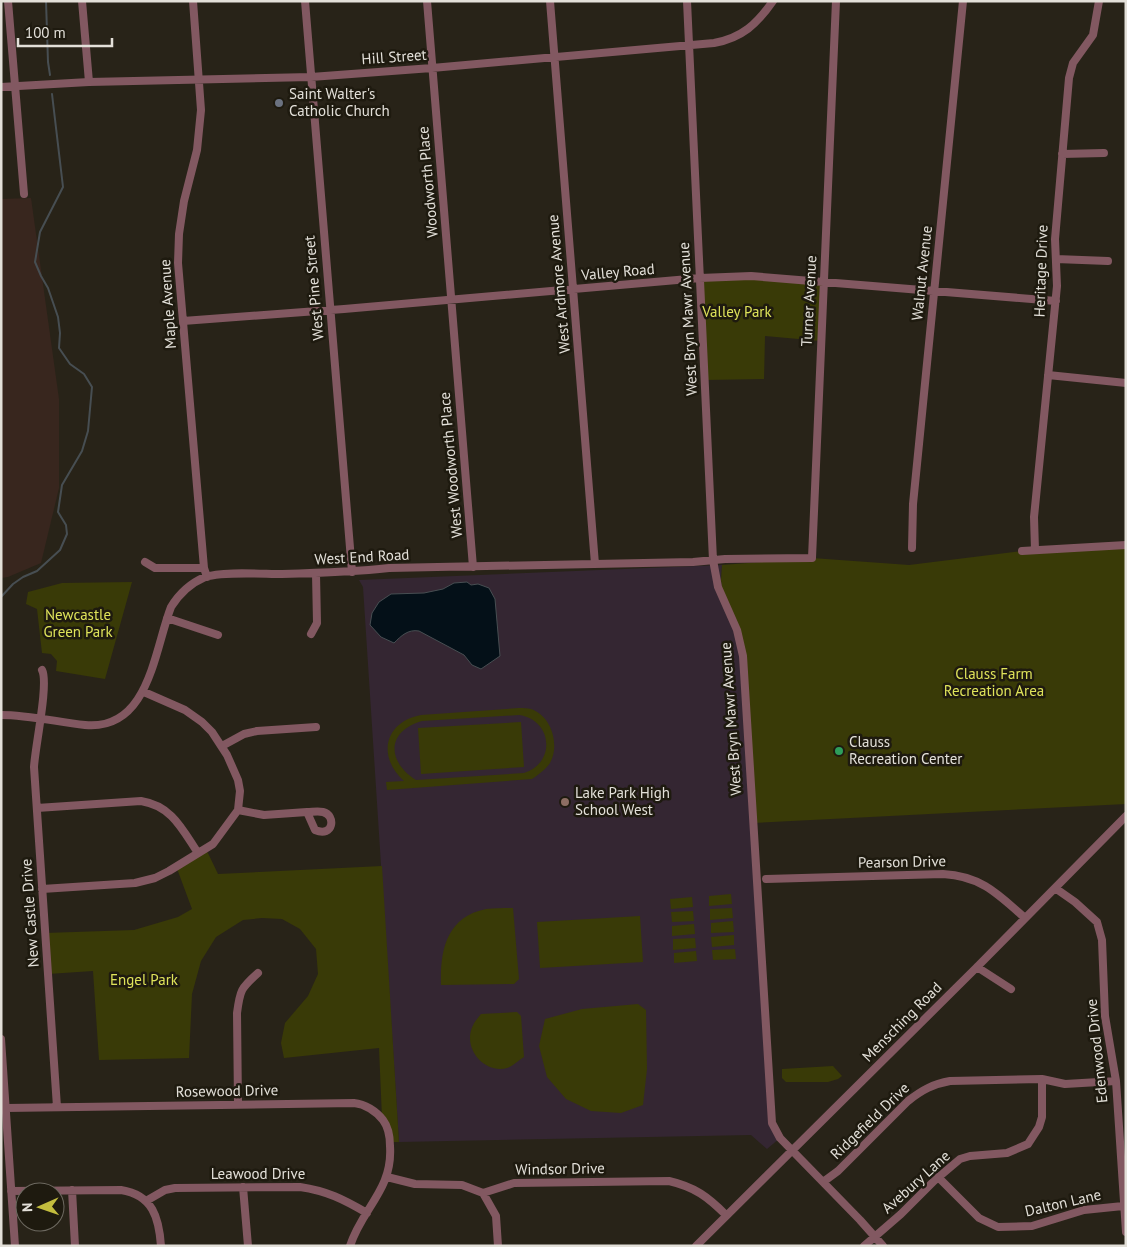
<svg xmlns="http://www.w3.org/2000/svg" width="1127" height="1247" font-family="'PT Sans',sans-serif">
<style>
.industrial{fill:#38261e}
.education{fill:#342632}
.green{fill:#393a07;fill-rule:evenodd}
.water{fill:#041018;stroke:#474e52}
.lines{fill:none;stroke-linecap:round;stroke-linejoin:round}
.stream{stroke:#474e52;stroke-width:2}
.minor{stroke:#825861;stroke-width:8}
.worship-dot{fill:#6b7280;stroke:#1e1a0f;stroke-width:2}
.leisure-dot{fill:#2e9e5b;stroke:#1e1a0f;stroke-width:2}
.education-dot{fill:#8d6e63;stroke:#1e1a0f;stroke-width:2}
.labels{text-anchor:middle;stroke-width:5;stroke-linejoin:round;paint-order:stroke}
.street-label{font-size:15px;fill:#e3e0d9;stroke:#1e1a0f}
.poi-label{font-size:15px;fill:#e3e0d9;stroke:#1e1a0f;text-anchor:start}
.park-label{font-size:15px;fill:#dfe35a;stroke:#1e1a0f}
</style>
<rect width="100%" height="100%" fill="#282318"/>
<path class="industrial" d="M31 198 59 399V488L41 563 8 577 1 578V199Z"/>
<path class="education" d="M722 565 721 580 724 603 743 656 772 1123 780 1138 767 1149 751 1135 399 1142 363 587 359 580Z"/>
<path class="green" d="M700 278 823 282 821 341 765 336 764 379 705 380Z
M1126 545V804L752 823 743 656 724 603 721 580 722 565 812 558 909 565 1022 551Z
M132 582 105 679 56 671 57 661 51 654 42 653 37 609 26 604 28 592 62 583Z
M519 708C523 708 528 708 531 709 552 716 560 746 550 763 546 769 538 775 532 779L387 790 386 782 404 781C377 757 384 722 421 715ZM519 715C553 720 556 763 524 773L416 780C386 761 387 731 422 721Z
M521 722 524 767 421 774 418 728Z
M206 849 218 874 382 866 399 1142H390L382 1118 379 1048 284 1058 281 1043 285 1023 308 996 318 974 316 949 300 929 282 919 262 918 243 920 216 937 201 961 192 994 189 1058 99 1060 93 971 48 974 45 933 134 930 178 917 192 909 176 866Z
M731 894 732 904 709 906V896Z
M692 897 693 907 671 909 670 899Z
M513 908 519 979 514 984 441 985C440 951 446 917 486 909 495 908 505 908 513 908Z
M732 908 733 918 710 920V909Z
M693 911 694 921 672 922 671 912Z
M640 916 643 962 540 968 537 922Z
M733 921 734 932 711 933V923Z
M694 924 695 934 672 936V926Z
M734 935V945L712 947 711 937Z
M695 938 696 948 673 950V939Z
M735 949 736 959 713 960 712 950Z
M696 951 697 961 674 963V953Z
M638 1004 646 1010 647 1069 643 1105 621 1113 591 1111 566 1099 547 1077 539 1046 545 1019 582 1009Z
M517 1012 521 1016 524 1057C519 1060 513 1066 507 1068 489 1073 470 1057 470 1038 470 1028 475 1021 481 1014Z
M833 1066 842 1076 838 1079 828 1082H786L782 1078V1069Z"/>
<path class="water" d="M467 582 471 585 478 584 489 588 495 599 500 656 481 669 472 665 464 655 419 631C408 629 401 636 394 643L381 637 370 625 372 613 379 602 391 594 424 593 443 589 454 583Z"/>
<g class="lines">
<path class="stream" d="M46 1 48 62 50 75
M1 597 13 584 23 577 37 571 60 550 67 534 66 525 58 512 62 485 82 451 88 431 92 387 84 374 70 364 59 348 60 333 58 317 48 288 41 276 35 262 40 232 63 187 52 94"/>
<path class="minor" d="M8 1 24 194
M82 1 89 82
M193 1 201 110 197 150 184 201 179 234 178 263 204 568 207 577
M305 1 352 572
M427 1 473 567
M550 1 595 564
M687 1 713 560 718 587 737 630 743 656 772 1123 780 1138 860 1220 883 1246
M1 87 89 82 311 77 432 68 714 43C742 38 757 24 773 1
M1062 154 1104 153
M1056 259 1108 261
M183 321 344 309 700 278 751 276 1056 301
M1048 375 1126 383
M912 548 913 504 919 444 963 1
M1035 550 1034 517 1057 286 1055 239 1069 78 1073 63 1093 35 1099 1
M1022 551 1126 545
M145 562 155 568H204
M167 618 218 635
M311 634 317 623 316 574
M42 670C49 683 35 747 34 767L57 1107
M1 715C29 715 57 722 85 725 149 731 154 651 171 607 179 594 191 583 205 577 222 571 263 574 282 574 318 573 353 572 389 568L693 562 725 559 812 558 836 1
M222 746 244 734 257 731 316 727
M37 808 141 801C172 806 182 829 198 853
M238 810 264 815 307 812 315 830C334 838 336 815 323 812 318 811 312 812 307 812
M766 879 943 874C981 876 998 894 1025 918
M1055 888 1075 902 1097 922 1102 940 1105 1016 1116 1081 1126 1232
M42 889 135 883 155 878 169 871 213 844 238 810 240 791 238 780 227 755 212 732 202 722 185 710 144 692
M977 967 1011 989
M1 1039 15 1246
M238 1104 237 1013C240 990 241 988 258 973
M6 1108 354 1103C365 1104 376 1111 383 1120 389 1128 390 1137 390 1146 393 1190 362 1208 350 1246
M387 1177 415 1184 462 1185 483 1193 514 1183 669 1181C695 1187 708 1197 726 1215
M938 1177 979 1218 998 1227 1032 1226 1084 1210 1123 1206
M823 1182 838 1171 908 1101C922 1090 933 1084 950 1081L1042 1079 1065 1084 1116 1081
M243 1187 248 1246
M72 1190 75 1246
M11 1191 121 1190C153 1195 159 1218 161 1246
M483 1193 496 1216 498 1246
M146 1201 165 1190 175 1188 300 1187C327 1191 343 1199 367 1213
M696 1246 977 967 1126 816
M864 1246 901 1214 934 1181 960 1159 970 1156 1007 1153 1028 1144 1039 1127 1042 1117V1079"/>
</g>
<circle class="worship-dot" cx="279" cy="103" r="5"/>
<circle class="leisure-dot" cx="839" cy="751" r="5"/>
<circle class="education-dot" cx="565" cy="802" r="5"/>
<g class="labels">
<g class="street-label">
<text transform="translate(394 57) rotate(-4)" y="5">Hill Street</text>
<text transform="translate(428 182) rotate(-95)" y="5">Woodworth Place</text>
<text transform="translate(1041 271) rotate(-88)" y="5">Heritage Drive</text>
<text transform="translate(618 272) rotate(-5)" y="5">Valley Road</text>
<text transform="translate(922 273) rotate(-84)" y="5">Walnut Avenue</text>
<text transform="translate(559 284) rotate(-95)" y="5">West Ardmore Avenue</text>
<text transform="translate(314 288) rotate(-95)" y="5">West Pine Street</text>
<text transform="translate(809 301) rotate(-87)" y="5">Turner Avenue</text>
<text transform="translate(168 304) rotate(-94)" y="5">Maple Avenue</text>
<text transform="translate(688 319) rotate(-93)" y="5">West Bryn Mawr Avenue</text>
<text transform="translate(451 465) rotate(-95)" y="5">West Woodworth Place</text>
<text transform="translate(362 557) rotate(-3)" y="5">West End Road</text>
<text transform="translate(731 719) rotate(-94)" y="5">West Bryn Mawr Avenue</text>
<text transform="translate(902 862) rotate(-1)" y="5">Pearson Drive</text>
<text transform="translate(30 913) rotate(-94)" y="5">New Castle Drive</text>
<text transform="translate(902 1022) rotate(-45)" y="5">Mensching Road</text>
<text transform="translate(1097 1051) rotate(-96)" y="5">Edenwood Drive</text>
<text transform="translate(227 1091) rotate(-1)" y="5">Rosewood Drive</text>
<text transform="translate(870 1121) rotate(-44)" y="5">Ridgefield Drive</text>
<text transform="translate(560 1169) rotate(-1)" y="5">Windsor Drive</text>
<text x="258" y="1179">Leawood Drive</text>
<text transform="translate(916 1182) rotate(-42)" y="5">Avebury Lane</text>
<text transform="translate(1063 1203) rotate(-13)" y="5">Dalton Lane</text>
</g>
<g class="poi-label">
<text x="289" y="99">Saint Walter's<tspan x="289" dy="17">Catholic Church</tspan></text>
<text x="849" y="747">Clauss<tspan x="849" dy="17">Recreation Center</tspan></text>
<text x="575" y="798">Lake Park High<tspan x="575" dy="17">School West</tspan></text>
</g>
<g class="park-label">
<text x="737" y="317">Valley Park</text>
<text x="78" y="620">Newcastle<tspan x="78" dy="17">Green Park</tspan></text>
<text x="994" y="679">Clauss Farm<tspan x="994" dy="17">Recreation Area</tspan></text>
<text x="144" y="985">Engel Park</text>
</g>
</g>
<rect width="1127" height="1247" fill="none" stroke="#e3e0d9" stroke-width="5"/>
<g transform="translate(40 1207) rotate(268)"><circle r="24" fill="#1e1a0f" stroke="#6d6960"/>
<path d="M0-4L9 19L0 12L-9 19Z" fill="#c3bd3e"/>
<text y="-8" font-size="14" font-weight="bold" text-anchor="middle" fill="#e3e0d9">N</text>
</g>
<path d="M18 38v8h94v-8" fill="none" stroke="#e3e0d9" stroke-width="2.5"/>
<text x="25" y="38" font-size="15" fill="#e3e0d9" stroke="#1e1a0f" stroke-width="4" paint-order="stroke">100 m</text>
</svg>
